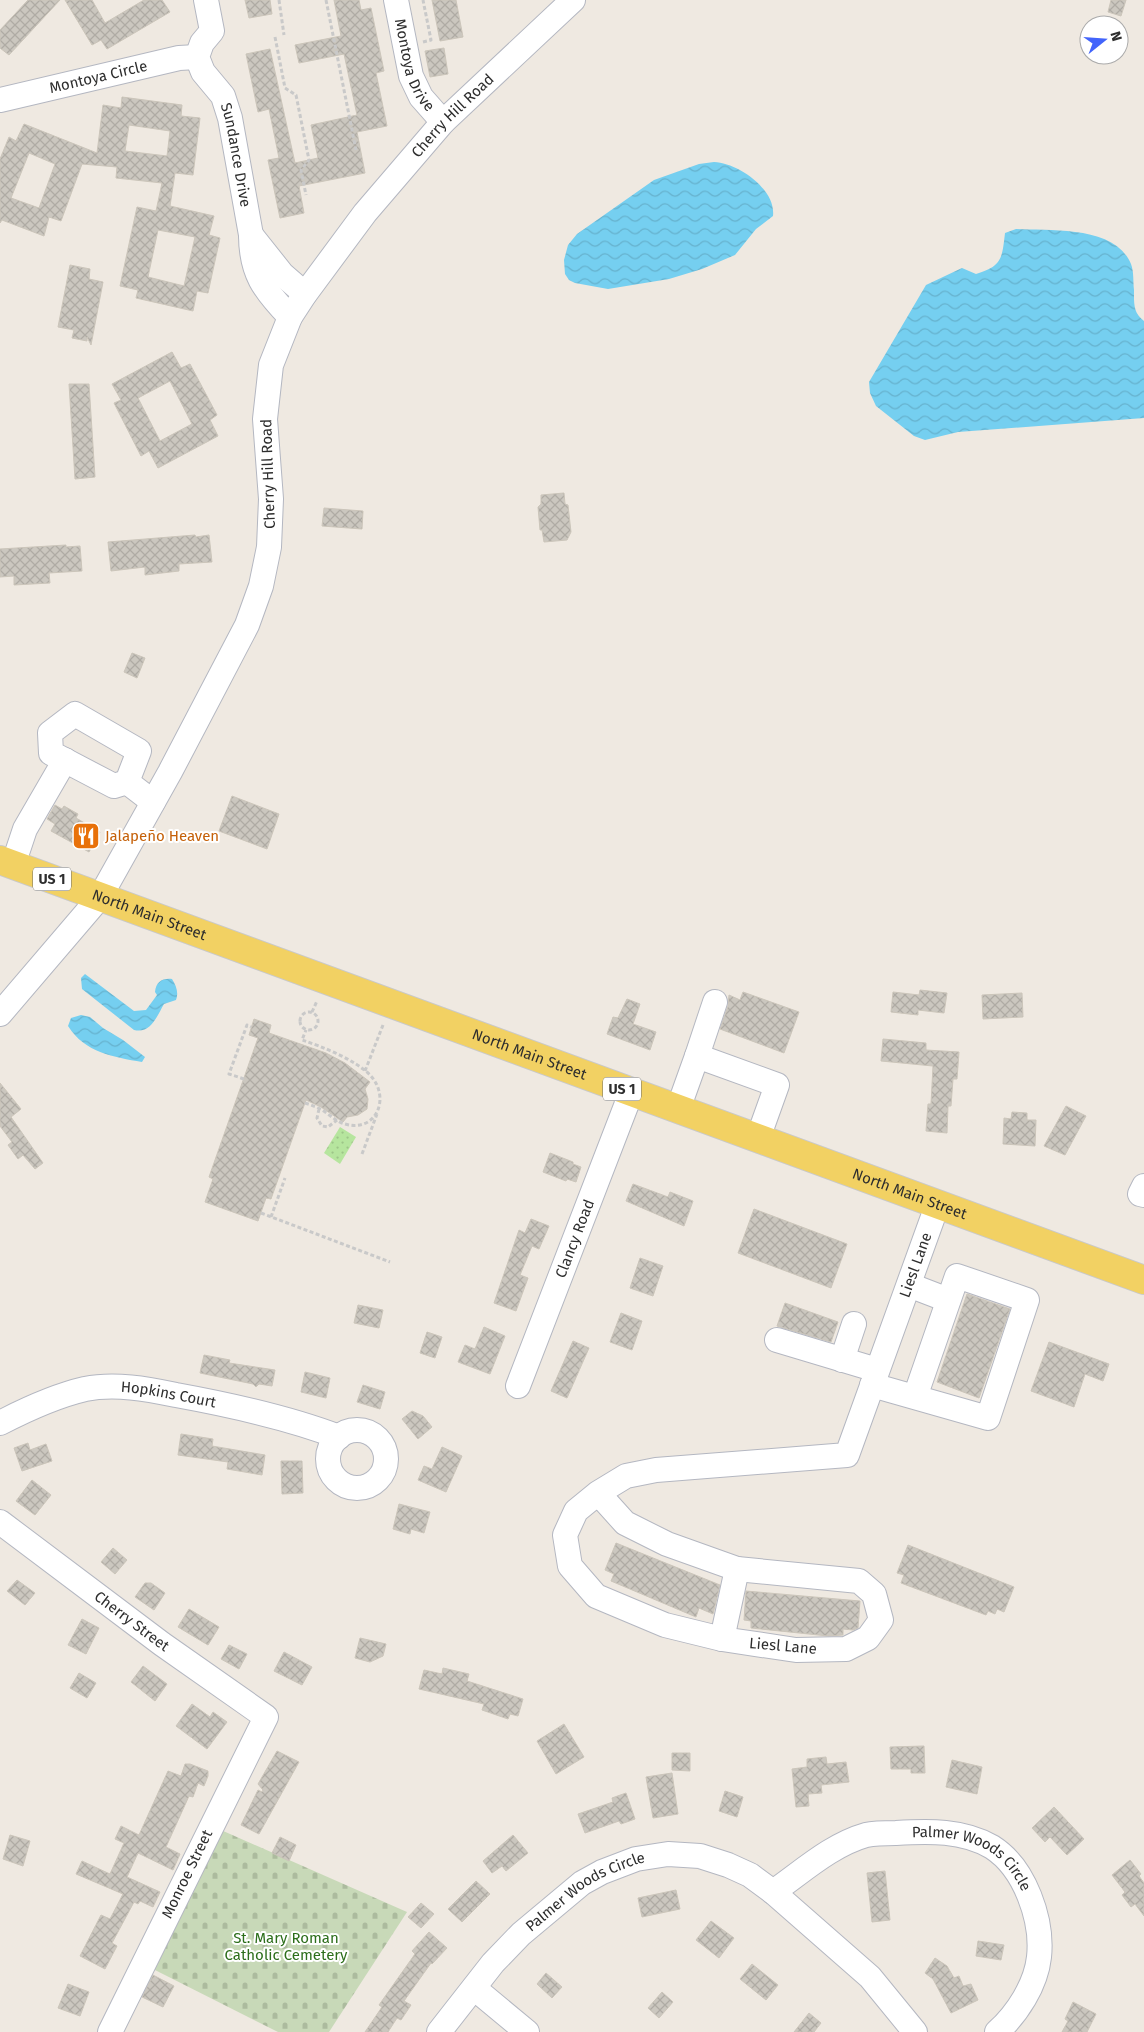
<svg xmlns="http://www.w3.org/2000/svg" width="1144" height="2032" font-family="'Fira Sans',sans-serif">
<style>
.cemetery{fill:url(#cemetery-stones)}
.park{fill:url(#park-dots)}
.water{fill:url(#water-waves)}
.building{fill:url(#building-cross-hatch);stroke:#cbc5ba;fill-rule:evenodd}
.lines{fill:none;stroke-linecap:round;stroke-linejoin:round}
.minor-casing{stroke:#b4b7c1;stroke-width:26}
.major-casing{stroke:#c9c9c9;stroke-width:30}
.path{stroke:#c9c9c9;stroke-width:3;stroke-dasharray:4 2.5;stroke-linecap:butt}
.minor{stroke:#fff;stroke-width:24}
.major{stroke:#f2d163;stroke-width:28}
.labels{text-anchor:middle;stroke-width:4;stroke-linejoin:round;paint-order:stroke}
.shield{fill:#fff;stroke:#6d6d6d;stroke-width:1}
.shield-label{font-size:14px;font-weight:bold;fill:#2e2e2e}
.street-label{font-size:15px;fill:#2e2e2e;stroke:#fff}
.food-label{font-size:15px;fill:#c56008;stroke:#fff;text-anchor:start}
.park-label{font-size:15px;fill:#2c6e1b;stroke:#fff}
</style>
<defs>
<pattern id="cemetery-stones" width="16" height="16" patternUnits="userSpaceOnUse" patternTransform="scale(1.25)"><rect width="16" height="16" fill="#c8d9b8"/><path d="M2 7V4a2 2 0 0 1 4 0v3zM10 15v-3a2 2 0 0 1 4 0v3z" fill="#acbb9e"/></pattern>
<pattern id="park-dots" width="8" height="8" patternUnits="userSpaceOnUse" patternTransform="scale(1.25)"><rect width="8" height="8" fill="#b6e59e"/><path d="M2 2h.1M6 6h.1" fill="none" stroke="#9dc588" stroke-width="1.8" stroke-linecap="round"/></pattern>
<pattern id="water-waves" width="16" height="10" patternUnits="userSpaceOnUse" patternTransform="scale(1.25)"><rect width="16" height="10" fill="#75cff0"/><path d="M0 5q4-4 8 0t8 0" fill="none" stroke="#66b2ce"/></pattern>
<pattern id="building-cross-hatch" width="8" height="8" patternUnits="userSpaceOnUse" patternTransform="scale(1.25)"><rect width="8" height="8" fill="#cbc7bf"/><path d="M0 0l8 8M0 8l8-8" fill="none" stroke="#afaba4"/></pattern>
</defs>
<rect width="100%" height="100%" fill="#efe9e1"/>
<path class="cemetery" d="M221 1830 407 1912 329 2032H278L151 1968Z"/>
<path class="park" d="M340 1127 356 1137 340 1164 324 1153Z"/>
<path class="water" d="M714 162C738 163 776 189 773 216L756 229 735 255 702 269 669 279 608 289 575 283 569 280 565 274 564 260 568 245 577 234 654 180 699 164Z
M1016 229C1050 231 1115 225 1131 264 1134 272 1133 281 1134 290 1134 303 1133 313 1144 321V418L958 432 925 440 914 436 876 406 870 393 869 382 926 285 962 268 976 274C1002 266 1002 259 1005 233Z
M85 974 134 1011 146 1010 157 995 155 992C156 982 162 978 172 979 176 985 179 993 176 1000L164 1004C157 1016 151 1034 134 1030L82 989 81 978Z
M81 1015 90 1017 103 1028 123 1040 145 1057 142 1062C114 1057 85 1053 68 1026L71 1018Z"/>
<path class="building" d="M28 0H60L9 55 0 48V30Z
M65 0H92L105 23 144 0H162L170 12 107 49 101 40 92 45Z
M245 0H270L272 14 249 18Z
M334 0H359L361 10 371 8 384 71 376 73 387 126 357 132 365 173 299 186 304 213 280 218 268 160 279 158 269 109 258 112 246 54 270 49 295 163 318 158 311 125 357 115 344 54 299 63 295 45 341 36Z
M432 0H456L463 37 440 41Z
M1111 0H1126L1121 16 1108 12Z
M444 48 448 74 430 77 425 51Z
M122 97 182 105 181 116 200 118 193 175 175 173 170 206 214 216 209 235 220 238 208 293 197 291 193 311 136 298 138 290 120 286 137 207 156 211 162 183 116 178 117 167 82 164 61 221 49 217 44 236 2 220 0 223V159L9 137 16 141 24 124 97 153 103 105 121 108ZM129 125 170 131 167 156 125 151ZM29 153 55 164 39 208 11 198ZM158 230 195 237 184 286 148 277Z
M70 265 90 269 89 279 103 282 91 345 87 337V341L72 338 74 330 58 327Z
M172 352 181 368 190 364 217 415 210 420 218 436 158 468 149 451 141 456 114 403 121 400 112 384ZM170 381 192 424 160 441 138 398Z
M69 384H89L95 477 75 479Z
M564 493 565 504 568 505 571 532 567 540 544 542 542 530H540L538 507 541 504V495Z
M324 508 363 511 362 529 322 526Z
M195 535 196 537 209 535 212 562 179 564V571L145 575V567L111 571 108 542Z
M66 545V547L80 546 82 571 49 573 50 583 14 585V576L0 577V549Z
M132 653 145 658 137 678 124 672Z
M232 796 279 814 267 849 219 831Z
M55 805 62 809 64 806 78 814 76 818 100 832 89 852 51 831 55 824 47 819Z
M920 990 947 993 944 1013 918 1010V1015L891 1012 893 992 919 995Z
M743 992 799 1012 784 1053 720 1029 728 1006 729 995 740 1000Z
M1022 993 1023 1017 983 1019 982 995Z
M627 999 640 1004 633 1024 656 1032 650 1050 607 1034 613 1017 618 1018Z
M254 1019 271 1025 269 1033 326 1053 345 1063 370 1082 365 1089 368 1099 367 1109 358 1115 347 1117 343 1122 321 1107 306 1100 271 1199 266 1198 258 1221 205 1202 213 1179 209 1177 258 1038 249 1035Z
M883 1039 926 1043V1050L959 1052 957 1079H953L951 1106H948L947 1133 926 1131 928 1104H931L933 1066 881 1061Z
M0 1083 21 1109 11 1117 43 1163 35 1169 23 1155 18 1159 8 1145 12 1142 0 1126Z
M1066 1106 1086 1116 1065 1155 1044 1146Z
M1012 1112 1027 1113V1120H1036L1035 1146 1003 1144 1004 1118 1011 1119Z
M550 1153 573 1162V1164L581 1167 576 1182 567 1179 566 1181 543 1172Z
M633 1184 668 1197 670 1192 693 1201 684 1226 626 1201Z
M754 1209 847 1244 831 1288 738 1253Z
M531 1219 549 1226 539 1249 532 1246 520 1275 528 1278 516 1311 494 1303 519 1230 525 1233Z
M640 1258 663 1266 653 1296 630 1288Z
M967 1294 1010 1309 979 1398 937 1382Z
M785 1303 838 1322 831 1342 777 1326Z
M358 1305 383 1310 379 1328 354 1323Z
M621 1313 642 1321 632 1350 610 1342Z
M484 1327 505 1336 490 1374 458 1362 465 1345 475 1349Z
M427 1332 442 1337 435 1358 420 1353Z
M573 1341 589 1348 567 1398 551 1391Z
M1049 1342 1109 1364 1103 1381 1085 1374 1074 1407 1031 1391Z
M204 1355 230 1360 229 1363 275 1370 272 1386 259 1384 256 1387 253 1384 200 1373Z
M305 1372 330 1378 326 1398 301 1392Z
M363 1385 385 1392 380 1409 357 1402Z
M412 1411 423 1416 432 1427 418 1439 402 1419Z
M181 1434 213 1439 212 1446 265 1455 262 1475 227 1469 228 1462 178 1455Z
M28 1443 30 1450 46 1444 52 1461 22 1471 14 1448Z
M442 1447 462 1456 446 1492 418 1480 424 1466 432 1469Z
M281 1461H302L303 1493 282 1494Z
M32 1480 51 1495 35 1515 16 1501Z
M399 1504 430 1512 424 1533 411 1529 410 1534 393 1529Z
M616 1543 720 1585 713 1614 699 1608 696 1617 611 1581 614 1574 605 1570Z
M908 1545 1014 1587 1004 1612 997 1609 995 1614 988 1611 986 1615 901 1583 904 1575 897 1573Z
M113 1548 127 1560 115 1574 101 1562Z
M17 1580 35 1593 25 1605 7 1591Z
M145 1583H151L165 1593 154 1610 135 1597Z
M746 1591 860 1601 858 1628 853 1630 843 1629V1635L828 1636 751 1628V1621L744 1620Z
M189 1609 219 1627 208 1645 178 1627Z
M82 1619 99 1628 86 1654 68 1645Z
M360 1638 386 1644 383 1656 370 1662 355 1658Z
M229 1645 247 1654 239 1669 221 1659Z
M284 1652 312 1667 302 1685 274 1671Z
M143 1666 167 1684 155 1701 131 1682Z
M443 1668 469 1674 467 1681 523 1699 518 1716 510 1714 508 1719 482 1710 484 1704 419 1689 424 1670 442 1674Z
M79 1673 96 1683 87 1698 70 1688Z
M192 1704 210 1717 213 1712 227 1722 207 1749 176 1726Z
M564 1724 584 1757 556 1774 537 1741Z
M924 1746 925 1773H911V1769H891L890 1747Z
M277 1751 299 1762 259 1834 241 1825 258 1790 262 1792 263 1790 258 1784Z
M672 1753H690V1771L672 1770Z
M826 1757 827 1764 846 1762 849 1782 821 1785 822 1793 808 1794 809 1806 796 1807 792 1769 807 1767V1759Z
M952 1760 982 1767 977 1794 946 1787Z
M185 1764H190L208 1771V1776L204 1786 198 1783 193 1797 189 1796 166 1847 180 1854 173 1870 138 1853 127 1877 160 1892 153 1907 140 1901 138 1904 134 1902 112 1943 117 1946 105 1969 80 1956 101 1915 110 1919 123 1894 76 1874 82 1861 110 1874 124 1843 115 1839 121 1826 139 1835 168 1771 181 1776Z
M672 1773 678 1814 653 1818 646 1777Z
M725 1791 743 1797 737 1817 719 1811Z
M626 1793 635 1819 621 1824 619 1821 585 1833 578 1814 613 1802 612 1798Z
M1054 1807 1084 1839 1067 1855 1050 1837 1045 1842 1032 1828Z
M10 1835 30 1841 23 1866 3 1859Z
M513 1835 528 1853 506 1871 502 1866 492 1873 483 1861Z
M280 1837 296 1845 289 1861 272 1853Z
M1130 1860 1141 1874 1139 1876 1144 1883V1916L1135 1904 1131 1907 1122 1895 1125 1892 1112 1875Z
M885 1871 890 1920 872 1922 867 1873Z
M476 1881 490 1894 462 1922 448 1909Z
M676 1890 680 1909 642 1917 638 1898Z
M421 1903 434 1914 421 1928 408 1917Z
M711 1921 734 1938 719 1958 696 1940Z
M429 1932 447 1948 432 1964 431 1963 404 2001 411 2005 401 2020 397 2018 388 2032H365L382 2007 379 2005 415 1954 412 1951Z
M978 1941 1004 1945 1001 1960 976 1956Z
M935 1958 947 1966 954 1978 959 1976 963 1986 971 1984 978 2000 951 2013 933 1979 925 1973Z
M752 1964 778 1985 766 2000 740 1979Z
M546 1973 562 1987 552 1998 537 1984Z
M153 1975 174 1986 163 2007 142 1997Z
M68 1984 89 1992 80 2016 58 2008Z
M662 1992 673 2002 659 2018 648 2008Z
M1073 2002 1096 2014 1087 2032H1062L1068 2021 1065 2019Z
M809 2013 821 2023 814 2032H794Z"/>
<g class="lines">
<g class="minor-casing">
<g id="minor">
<path id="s1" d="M206 0 212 31 202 43 197 57 203 72 223 96 230 118 251 235C251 273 264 290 290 317"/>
<path id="s2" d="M396 0 411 76 421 97 443 122"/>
<path id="s3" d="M0 100 179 58 197 57"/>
<path d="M251 235 282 274 305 294"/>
<path d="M127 782 114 786 51 753 50 733 75 714 139 751 127 782 153 802"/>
<path d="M13 865 25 829 65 760"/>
<path id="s4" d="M0 1014 100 897 170 772 247 625 261 586 269 547 271 499 265 419 271 365 290 317 305 294 365 213 443 122 573 0"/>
<path d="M697 1056 715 1002"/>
<path d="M678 1109 697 1056 777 1085 758 1138"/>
<path d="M1144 1186 1140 1194 1144 1195"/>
<path d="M909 1285 948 1300"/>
<path d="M777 1340 877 1370"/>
<path d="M842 1360 854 1324"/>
<path d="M872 1385 988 1418 1027 1300 957 1276 915 1397"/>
<path id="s5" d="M518 1386 631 1093"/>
<path id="s6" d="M0 1423C27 1409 55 1396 85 1389 115 1383 147 1389 176 1395 231 1405 287 1417 339 1437"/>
<circle cx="357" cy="1459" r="29"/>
<path id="s7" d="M598 1493 625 1523 667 1544 737 1569 859 1581 874 1594 881 1620 868 1638 846 1649 796 1650 722 1639 665 1625 596 1596 570 1566 565 1535 576 1511 598 1493 626 1476 656 1470 847 1455 938 1203"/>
<path id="s8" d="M0 1522 162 1644 266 1717 110 2032"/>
<path d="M722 1639 737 1569"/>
<path id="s9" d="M773 1892C802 1872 831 1845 866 1835 875 1833 887 1833 896 1833 929 1831 963 1830 992 1847 1025 1868 1043 1920 1039 1957 1036 1985 1017 2014 997 2032"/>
<path d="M474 1988 527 2032"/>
<path id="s10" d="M439 2032 493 1963 521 1934 582 1883 602 1872 636 1859 668 1854 700 1856 728 1865 750 1875 773 1892 870 1977 915 2032"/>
</g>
</g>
<g class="major-casing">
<g id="major">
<path id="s11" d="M0 860 1144 1280"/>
</g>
</g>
<path class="path" d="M279 0 284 35
M326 0 356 150
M275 37 285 88 296 95 309 160 301 170 306 195
M423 42 431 40 423 0
M300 1021a9 9 0 1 1 18 0a9 9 0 1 1-18 0Z
M312 1012 317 1001
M365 1071 383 1025
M244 1079 229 1074 247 1025 251 1027
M305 1103C311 1105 317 1107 322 1110 330 1115 337 1122 345 1124 377 1133 391 1097 370 1075 354 1059 323 1047 302 1040L306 1030
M319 1109 317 1118 322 1126 328 1127 337 1120
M362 1154 377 1114
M261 1213 390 1262
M271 1217 285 1178"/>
<use href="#minor" class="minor"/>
<use href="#major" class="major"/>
</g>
<defs>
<g id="restaurant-square" transform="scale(1.4375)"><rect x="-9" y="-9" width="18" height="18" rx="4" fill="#e8710a" stroke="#fff"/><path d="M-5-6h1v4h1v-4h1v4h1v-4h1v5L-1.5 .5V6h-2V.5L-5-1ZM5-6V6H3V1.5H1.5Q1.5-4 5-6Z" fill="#fff"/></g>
</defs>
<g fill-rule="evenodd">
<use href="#restaurant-square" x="86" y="836"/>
</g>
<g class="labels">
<g class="shield">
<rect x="33" y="867.5" width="38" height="23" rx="4"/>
<rect x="603" y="1077.5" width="38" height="23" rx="4"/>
</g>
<g class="shield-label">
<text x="52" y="884">US 1</text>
<text x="622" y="1094">US 1</text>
</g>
<g class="street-label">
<text dy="5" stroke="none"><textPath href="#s2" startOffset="68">Montoya Drive</textPath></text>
<text dy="5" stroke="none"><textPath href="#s3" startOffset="101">Montoya Circle</textPath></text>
<text dy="5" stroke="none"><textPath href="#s4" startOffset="1038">Cherry Hill Road</textPath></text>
<text dy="5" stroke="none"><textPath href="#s1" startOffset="170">Sundance Drive</textPath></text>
<text transform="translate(268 474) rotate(-92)" y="5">Cherry Hill Road</text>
<text dy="5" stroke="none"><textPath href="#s11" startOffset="159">North Main Street</textPath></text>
<text dy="5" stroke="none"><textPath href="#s11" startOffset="564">North Main Street</textPath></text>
<text dy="5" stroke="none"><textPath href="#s11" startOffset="969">North Main Street</textPath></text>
<text dy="5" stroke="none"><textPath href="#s5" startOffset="158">Clancy Road</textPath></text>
<text dy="5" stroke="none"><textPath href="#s7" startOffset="1219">Liesl Lane</textPath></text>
<text dy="5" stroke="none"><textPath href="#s6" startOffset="176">Hopkins Court</textPath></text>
<text dy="5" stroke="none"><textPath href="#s8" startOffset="165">Cherry Street</textPath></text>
<text transform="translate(783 1646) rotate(5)" y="5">Liesl Lane</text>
<text dy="5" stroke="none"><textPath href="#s9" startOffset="225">Palmer Woods Circle</textPath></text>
<text transform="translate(187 1874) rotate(-64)" y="5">Monroe Street</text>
<text dy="5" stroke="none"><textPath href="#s10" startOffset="206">Palmer Woods Circle</textPath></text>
</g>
<g class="food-label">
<text x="105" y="841">Jalapeño Heaven</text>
</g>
<g class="park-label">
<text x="286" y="1943">St. Mary Roman<tspan x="286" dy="17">Catholic Cemetery</tspan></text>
</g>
</g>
<g transform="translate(1104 40) rotate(73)"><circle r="24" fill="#ffffff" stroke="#ababab"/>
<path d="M0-4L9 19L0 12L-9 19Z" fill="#4264fb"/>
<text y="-8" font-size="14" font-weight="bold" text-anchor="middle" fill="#2e2e2e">N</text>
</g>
</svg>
